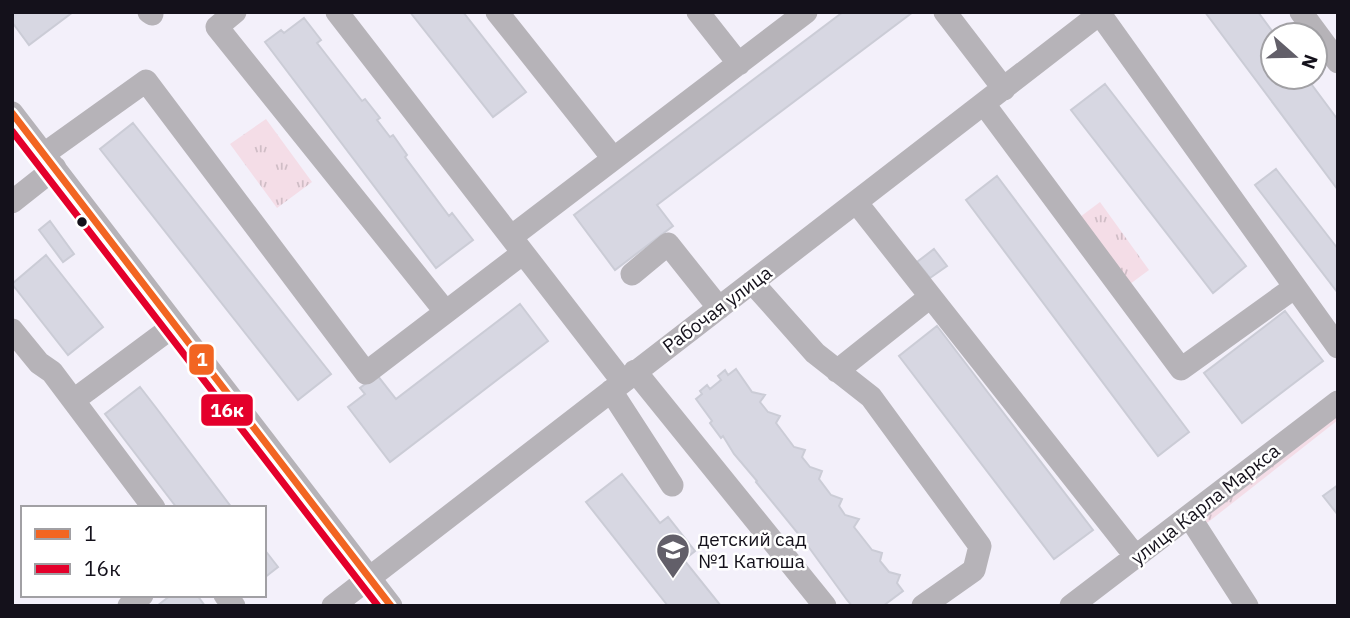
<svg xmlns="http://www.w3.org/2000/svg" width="1350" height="618" font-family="'IBM Plex Sans',sans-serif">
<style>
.grass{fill:url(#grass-tufts)}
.building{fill:#d7d7e2;stroke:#cbccd6;stroke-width:2}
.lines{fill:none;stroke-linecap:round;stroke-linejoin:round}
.minor{stroke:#b6b3b8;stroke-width:23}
.bus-1-casing{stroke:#fff;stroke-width:12}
.bus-2-casing{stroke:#fff;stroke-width:12}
.bus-1{stroke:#f26522;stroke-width:7}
.bus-2{stroke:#e4002b;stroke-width:7}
.bus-dot{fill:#14111b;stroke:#fff;stroke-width:2.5}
.labels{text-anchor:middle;stroke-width:5;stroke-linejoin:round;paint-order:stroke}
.street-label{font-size:19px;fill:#14111b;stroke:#fff}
.poi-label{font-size:19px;fill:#14111b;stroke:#fff;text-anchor:start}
.line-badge{stroke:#fff;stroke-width:2.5}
.badge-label{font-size:19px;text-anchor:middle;font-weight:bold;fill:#fff}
</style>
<defs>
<pattern id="grass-tufts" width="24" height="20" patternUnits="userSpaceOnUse" patternTransform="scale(1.75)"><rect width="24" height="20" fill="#f4dde7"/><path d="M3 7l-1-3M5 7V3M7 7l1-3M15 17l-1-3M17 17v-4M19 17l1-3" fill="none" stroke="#d0bdc6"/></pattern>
</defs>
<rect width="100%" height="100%" fill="#f3f0fa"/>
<path class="grass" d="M266 119 312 182 277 208 230 144Z
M1100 202 1149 270 1126 287 1076 220Z
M1338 411V420L1207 523 1204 520 1207 513Z"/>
<path class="building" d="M12 12H73L29 45 12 22Z
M410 12H463L526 92 493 117Z
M843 12H913L657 205 673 226 615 270 574 215Z
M1205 12H1258L1275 35 1273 77H1306L1338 120V190Z
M304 18 321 40 317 43 362 101 365 99 380 118 377 120 390 137 393 135 407 155 405 157 449 216 452 213 473 240 436 268 265 42 281 30 284 33Z
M1105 84 1246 266 1213 293 1071 110Z
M133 123 331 374 298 400 100 149Z
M1276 169 1338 249V293L1255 185Z
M997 176 1189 432 1158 456 966 200Z
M50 221 74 254 63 262 39 230Z
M934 249 947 266 930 278 917 262Z
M46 255 103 327 68 355 12 284Z
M520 304 548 341 390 462 348 407 365 394 360 388 377 375 396 399Z
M1285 311 1323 361 1242 423 1204 373Z
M937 326 1093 530 1054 559 899 356Z
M736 369 752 392 765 395 760 402 768 412 780 416 776 423 794 447 805 450 802 457 810 467 822 471 819 479 831 495 842 499 839 506 845 515 859 519 854 527 872 550 882 553 880 561 889 572 900 575 897 583 903 591 883 606H852L847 600 805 542 756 482 757 481 734 454 723 436 721 438 710 423 712 421 696 399 702 394 700 391 707 385 710 389 721 380 718 376 725 370 728 375Z
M140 387 157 409 232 508H177L105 414Z
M622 474 660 523 668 517 695 551 684 560 721 606H668L586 502Z
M1338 485V515L1323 496Z
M264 549 278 567 264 578Z
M171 595H197L205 606H157Z"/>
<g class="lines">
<path class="minor" d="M149 12 152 14
M235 12 217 27 445 311
M337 12 623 382
M497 12 613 158
M698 12 739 64
M945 12 1004 89
M1301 12 1338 62
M1100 14 1338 347
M984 104 1181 369 1295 287
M12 113 391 606
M44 154 146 81 366 373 523 253
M12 202 55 168
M856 202 1136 557
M511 237 806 12
M632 274 668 244 719 308
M752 282 815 353 871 397 980 546 974 570 923 606
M12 330 39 363 52 372 154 508
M635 371 825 606
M837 371 930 297
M611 391 672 485
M74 400 175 325
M1189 516 1247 606
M225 595 234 606
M129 606 142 595
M333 606 1102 12
M1071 606 1338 402"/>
<g class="bus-1-casing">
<path id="bus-1" d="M12 113 391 606"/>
</g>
<g class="bus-2-casing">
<path id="bus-2" d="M12 131 378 606"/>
</g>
<use href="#bus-1" class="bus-1"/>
<use href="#bus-2" class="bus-2"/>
</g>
<defs>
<g id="school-pin" transform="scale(1.75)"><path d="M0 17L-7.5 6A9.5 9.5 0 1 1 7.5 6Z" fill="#625f69" stroke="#fff"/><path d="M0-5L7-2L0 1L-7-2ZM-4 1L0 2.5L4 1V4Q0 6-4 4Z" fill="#fff"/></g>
</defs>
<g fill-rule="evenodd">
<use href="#school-pin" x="673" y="550"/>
</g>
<circle class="bus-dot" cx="82" cy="222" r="6"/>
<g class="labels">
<g class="street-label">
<text transform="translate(717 309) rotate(-37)" y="7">Рабочая улица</text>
<text transform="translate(1205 504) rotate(-38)" y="7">улица Карла Маркса</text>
</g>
<g class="poi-label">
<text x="698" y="546">детский сад<tspan x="698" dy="22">№1 Катюша</tspan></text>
</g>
</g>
<g class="line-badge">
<rect x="188" y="343" width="27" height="33" rx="7" fill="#f26522"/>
<rect x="200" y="393" width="54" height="34" rx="7" fill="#e4002b"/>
</g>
<g class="badge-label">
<text x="202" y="366">1</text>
<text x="227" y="417">16к</text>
</g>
<rect width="1350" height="618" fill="none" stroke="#14111b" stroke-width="28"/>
<rect x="21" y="506" width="245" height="91" fill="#ffffff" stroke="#a1a0a4" stroke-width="2"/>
<rect x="35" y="529" width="35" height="10" fill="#f26522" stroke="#a1a0a4" stroke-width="2"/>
<text x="84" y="541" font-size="21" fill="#14111b">1</text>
<rect x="35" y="564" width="35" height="10" fill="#e4002b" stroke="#a1a0a4" stroke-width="2"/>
<text x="84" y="576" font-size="21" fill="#14111b">16к</text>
<g transform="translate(1294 56) rotate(110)"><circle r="33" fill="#ffffff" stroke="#a1a0a4" stroke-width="2"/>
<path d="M0-5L12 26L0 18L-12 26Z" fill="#625f69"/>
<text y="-10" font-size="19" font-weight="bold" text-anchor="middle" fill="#14111b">N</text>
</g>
</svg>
